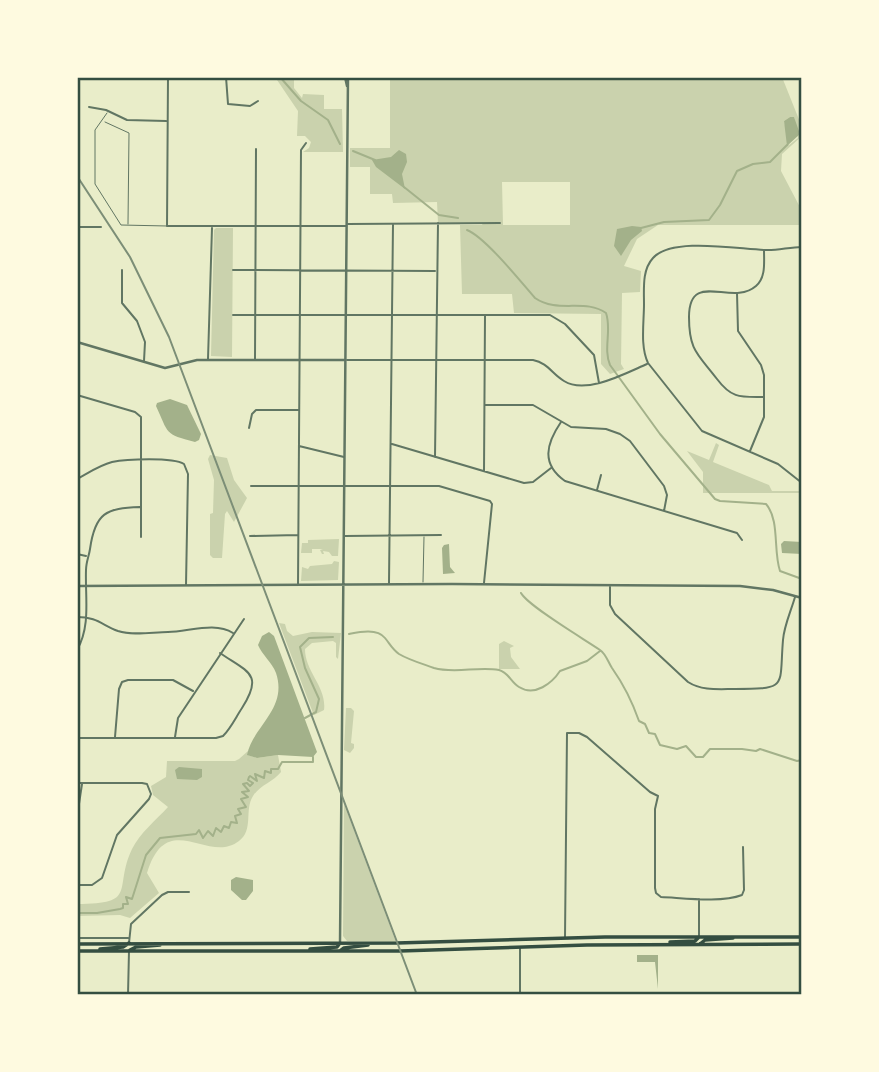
<svg xmlns="http://www.w3.org/2000/svg" width="879" height="1072" font-family="Ubuntu,sans-serif">
<style>
.green{fill:#cad2ad;fill-rule:evenodd}
.water{fill:#a3b18a}
.lines{fill:none;stroke-linecap:round;stroke-linejoin:round}
.stream{stroke:#a3b18a;stroke-width:2}
.service{stroke:#617663;stroke-width:1}
.minor{stroke:#617663;stroke-width:2}
.tertiary{stroke:#617663;stroke-width:2.5}
.primary{stroke:#344e41;stroke-width:3.5}
.rail{stroke:#7c8e77;stroke-width:2}
.neatline{fill:none;stroke:#344e41;stroke-width:2.5}
</style>
<rect width="100%" height="100%" fill="#e9edc9"/>
<path class="green" d="M275 77H294V88L302 98 303 94 324 95V109H342L343 152H303L309 148 311 142 305 136H297L298 111Z
M390 77H782L802 127V136L782 154 781 171 802 211V225H658L637 239 624 266 641 271 640 292 622 293 621 364 624 369 610 374 601 364V314L514 313 512 294H462L460 225H482L483 223H438L437 202 393 203 392 194H370V167H350V148H390ZM790 117H794L798 138 789 145 784 121ZM502 182H570V225H503Z
M216 228H233L232 357 211 356 214 230Z
M716 443 719 445 713 462 769 485 772 491H802V493H703V472L687 451 709 460Z
M210 455 227 458 234 480 247 498 234 522 227 511 225 514 222 558H213L210 555V514L213 513 214 480 208 459Z
M339 539 338 556H332L329 552 323 551 324 554H322L320 550 323 549H312V553H301L302 543H308V540Z
M334 561 339 562 338 580 301 581 302 567 308 569 310 566 332 564Z
M279 623 285 624 287 631 293 636 312 632 341 633 338 659 336 657V643L333 641 312 643 305 649C305 672 327 687 324 710L314 715 313 713Z
M504 641 514 646 510 648 511 657 520 669H499V644Z
M346 708H351L354 711 351 743 354 744V748L350 753 344 750Z
M248 751V755L257 758 278 755 281 772C273 782 260 785 253 796 244 810 254 830 239 841 208 865 167 807 147 873L159 893 130 918 120 915 77 916V904C139 904 113 889 132 849 140 833 156 820 168 807L153 795 151 786 166 777 167 761H235L239 759Z
M344 804 396 942 347 941 343 936Z"/>
<path class="water" d="M790 117H794L800 134 787 146 784 121Z
M399 150 406 154 407 162 402 174 405 189 376 167 372 160 391 157Z
M632 226 641 227 642 231 631 240 621 256 614 246 617 229Z
M170 399 187 405 201 434 199 440 195 442C164 434 169 434 156 406L157 403Z
M784 541 802 542V554L782 553 781 544Z
M449 544 450 567 455 573 443 574 442 548 444 545Z
M269 632 274 636 317 752 313 757 278 755 257 758 247 755C253 726 288 709 276 673 272 662 262 655 258 645L262 636Z
M179 767 202 769V777L197 780 177 779 175 770Z
M236 877 253 880V891L246 900H242L231 890V880Z
M637 955H658V989L655 962H637Z"/>
<g class="lines">
<path class="stream" d="M280 77 301 101 328 120 340 144
M353 151 375 160
M404 187 439 215 458 218
M641 228 664 222 709 220 720 205 737 171 753 164 770 162 787 145
M467 230C485 237 521 282 535 298 558 314 585 298 606 313 612 330 603 348 610 365L660 434 715 499 720 501 766 504C780 520 773 551 780 571L802 579
M521 593C528 606 584 639 600 650 606 654 608 662 612 668 624 685 632 701 639 721L645 724 649 733 655 734 660 745 677 749 686 746 696 757H703L710 749H742L756 751 760 749 797 761 802 760
M349 634C359 632 377 628 385 638 390 644 392 649 399 654 409 660 423 664 434 668 455 674 478 666 499 670 508 672 511 682 519 687 535 697 552 683 560 671L587 661 600 651
M305 718 316 712 319 699 305 668 300 647 309 638 333 637
M250 776 257 781 255 774 264 778 265 771 271 773V769H278L282 762H313V757
M77 913H97L120 909 123 908V904H128L126 897 132 899 146 855 160 838 196 834 199 830 203 838 208 831 213 836 216 828 221 832 224 826 229 828 231 822 237 823 235 816 241 814 238 809 246 807 241 799 248 797 242 792 249 791 243 784 247 783 250 786 253 783 248 780 249 777"/>
<path class="service" d="M107 113 95 130V184L121 225 167 226
M105 122 129 133 128 224
M423 582 424 537"/>
<path class="minor" d="M168 77 167 226H346
M226 77 228 104 250 106 258 101
M89 107 106 110 127 120 166 121
M348 224 500 223
M77 227H101
M802 247C789 247 777 251 764 250 737 249 672 237 653 258 642 270 644 288 644 304 644 323 640 346 648 363L702 431 778 464 802 483
M122 270V303L137 321 145 342 144 361
M233 270 435 271
M737 293 738 331 761 365 764 375V417L750 451
M233 315H550L565 324 594 355 599 383
M78 341 79 227
M208 359 212 228
M255 359 256 149
M347 360H533C548 363 552 374 564 381 586 395 626 373 647 364
M77 395 135 412 141 417V537
M764 397C741 397 732 399 717 379 698 354 689 351 689 317 689 269 732 307 756 286 766 277 764 263 764 250
M485 405H533L571 427 606 429 620 434 630 441 664 486 667 495 664 511
M561 422C546 444 541 464 565 481L737 533 742 540
M249 428 252 414 256 410H298
M392 444 524 483 533 482 551 468
M299 446 344 457
M435 457 438 223
M484 471 485 316
M77 479C88 473 100 465 112 462 126 459 173 457 184 464L188 474 186 585
M251 486H439L490 501 492 504 484 583
M597 490 601 475
M250 536 298 535
M345 536 441 535
M77 554 86 556
M389 583 393 224
M298 585 301 150 306 143
M610 587V605L615 614 688 682C702 691 719 689 735 689 789 689 779 687 783 640 784 626 791 611 795 597
M77 617C97 617 102 625 118 631 133 636 153 632 168 632 188 632 215 621 233 633
M77 650C91 626 85 597 86 570 86 562 89 556 90 549 95 513 106 508 140 507
M115 737 119 689 122 682 128 680H173L193 691
M175 737 178 718 244 619
M77 738H216L223 736C231 728 236 717 242 708 264 674 248 672 220 653
M77 783H142L147 784 151 794 149 799 117 835 102 878 92 885H77
M77 817 82 784
M699 899V936
M565 937 567 733H579L587 737 650 792 658 796 655 809V888L656 893 661 897C684 898 721 903 742 895L744 890 743 847
M77 938H128
M129 943 131 924 162 895 168 892H189
M128 995 129 951
M520 995V947"/>
<path class="tertiary" d="M345 77 347 86
M77 342 165 368 197 360H345
M77 586 452 584 740 586 773 590 802 598
M340 943 348 77"/>
<path class="primary" d="M670 942 695 941 699 937
M77 944 397 943 605 937H802
M700 944 705 940 733 938
M100 949 123 947 129 943
M310 949 337 947 340 943
M130 950 136 947 160 945
M77 951H400L587 945 802 944
M340 951 344 948 368 945"/>
<path class="rail" d="M77 176 130 257 169 337 417 995"/>
</g>
<rect width="879" height="1072" fill="none" stroke="#fefae0" stroke-width="158"/>
<rect x="79" y="79" width="721" height="914" class="neatline"/>
</svg>
